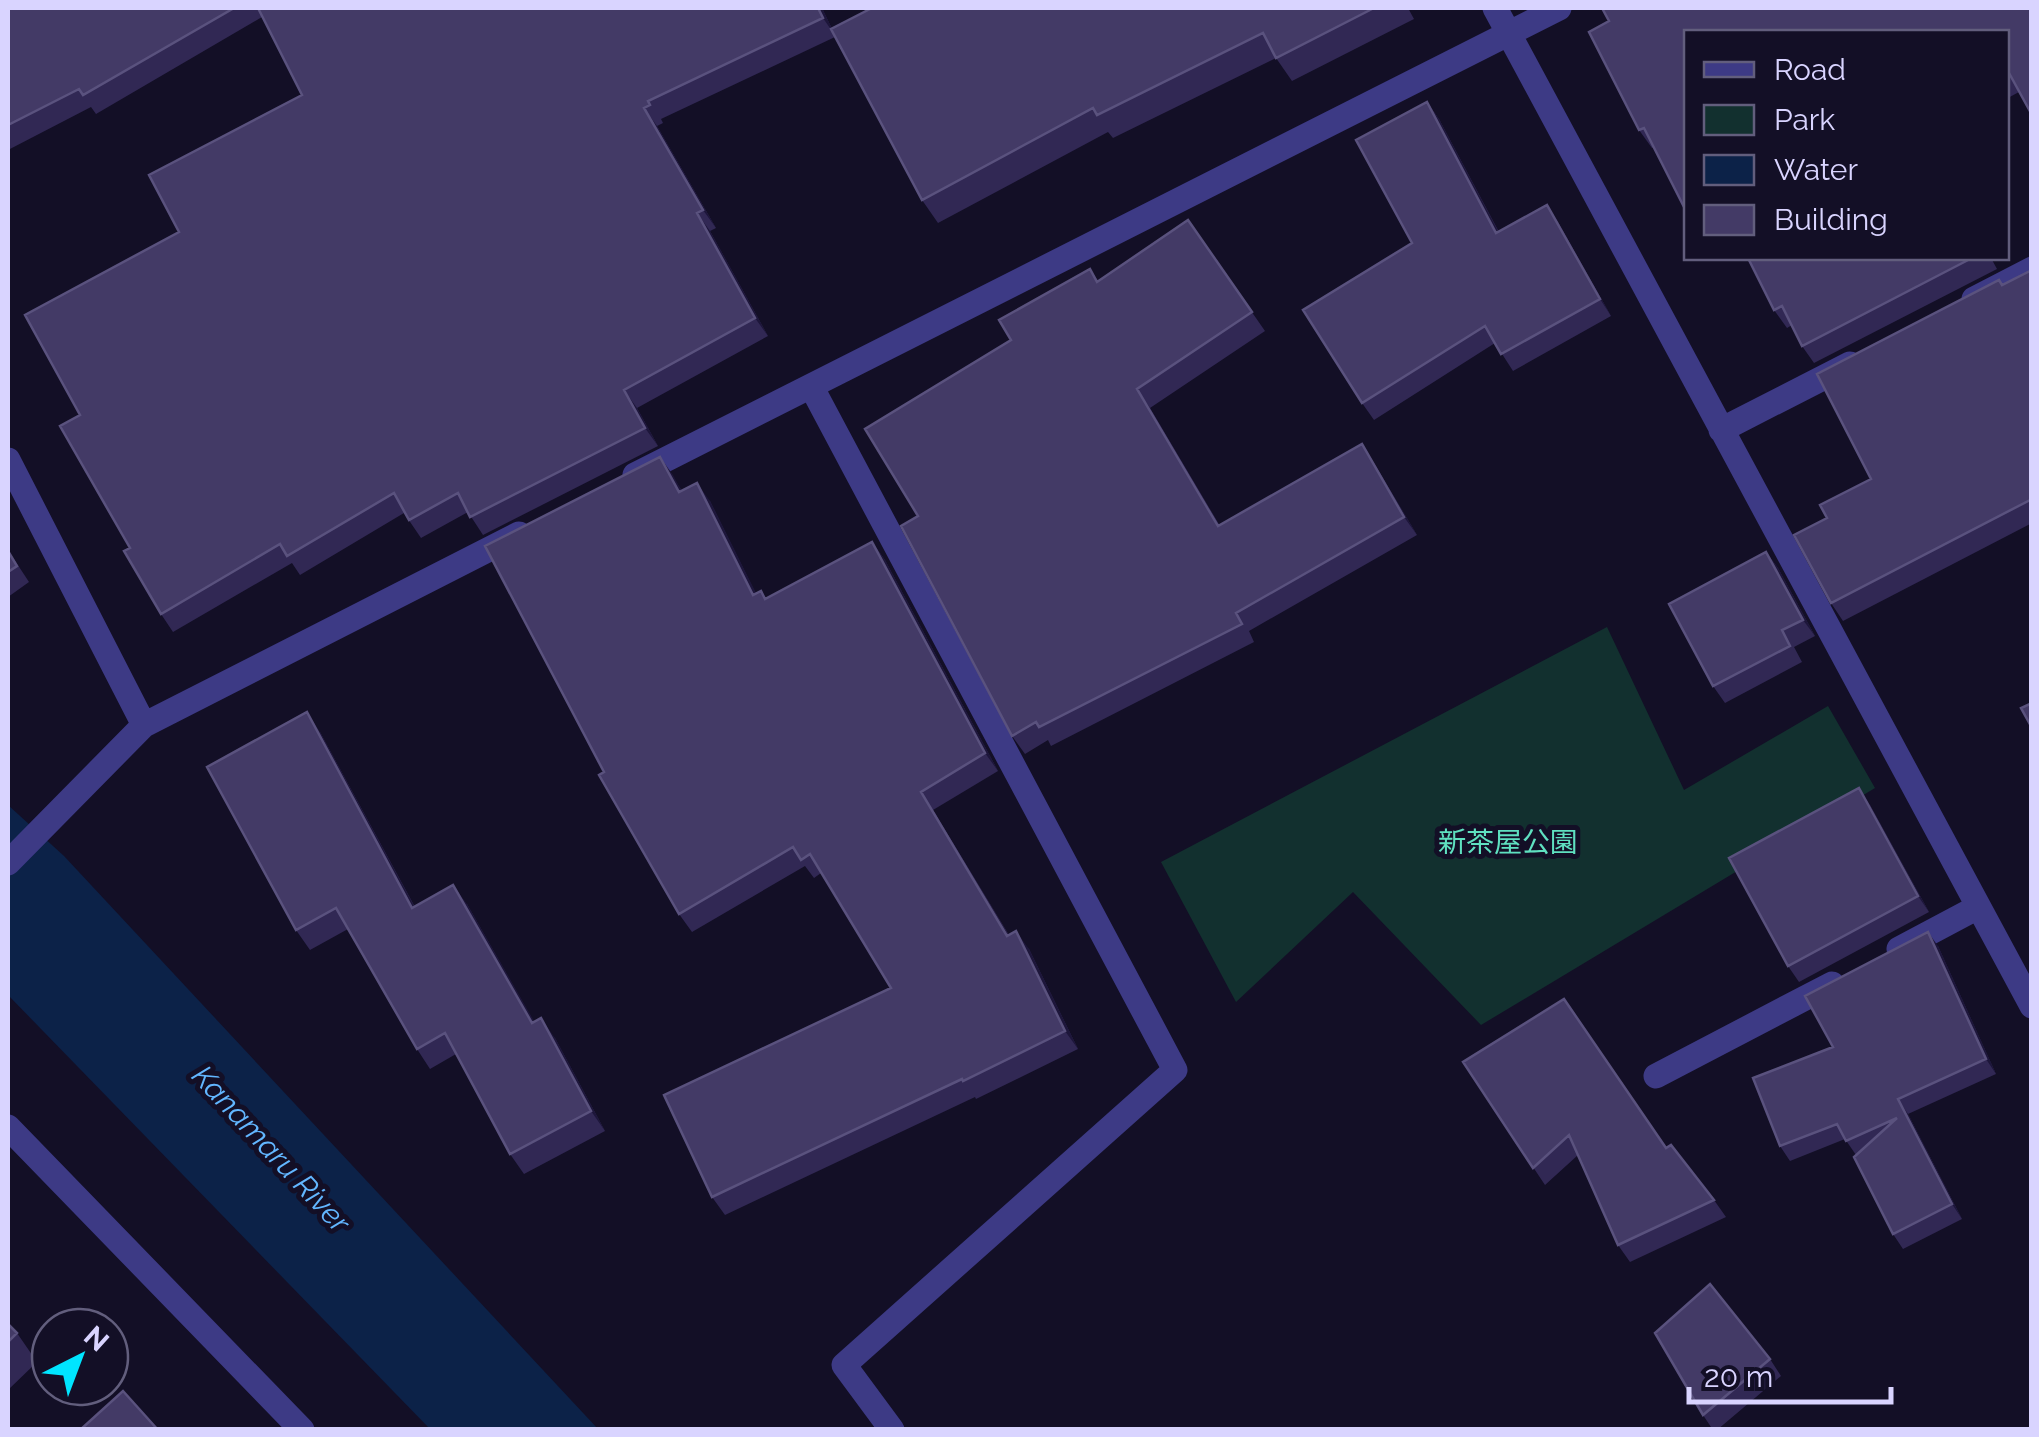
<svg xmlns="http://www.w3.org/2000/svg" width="2039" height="1437" font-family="Raleway,'Noto Sans JP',sans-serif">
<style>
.green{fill:#12302f}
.water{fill:#0c2248}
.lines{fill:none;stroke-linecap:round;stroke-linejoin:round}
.minor{stroke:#3d3a85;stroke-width:25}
.wall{fill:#312854}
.shaded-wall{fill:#1d163a}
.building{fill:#433a66;stroke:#5a527e;stroke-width:2.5}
.labels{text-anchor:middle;stroke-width:10;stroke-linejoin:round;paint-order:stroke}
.park-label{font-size:28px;fill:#5fe0c0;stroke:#130f26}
.water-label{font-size:30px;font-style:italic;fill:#62b6ff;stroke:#130f26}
</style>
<rect width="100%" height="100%" fill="#130f26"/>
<path class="green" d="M1607 627 1684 790 1828 706 1875 788 1481 1025 1353 892 1236 1002 1161 862Z"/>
<path class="water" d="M8 805 64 856 598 1429H430L8 995Z"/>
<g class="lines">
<path class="minor" d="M1495 8 2032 1006
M1974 299 2032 269
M811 386 1175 1070 844 1365 892 1430
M1721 430 1850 364
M8 460 144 725
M635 475 1559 8
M8 863 144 725 519 534
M1899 949 1978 907
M1656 1076 1832 984
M8 1127 302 1430"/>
</g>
<path class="wall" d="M8 8H822L832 29 872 8H1408L1414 19 1292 81 1276 58 1113 138 1108 132 938 223 922 200 835 37 661 119 663 123 657 126 716 228 710 231 768 336 637 408 658 446 483 535 468 512 421 538 404 513 300 575 292 563 173 632 161 614 130 548 80 415 179 232 302 95 262 17 96 114 91 107 8 150Z
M2032 8 2019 92 2006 99V32L1652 148 1639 130Z
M1427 102 1439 119 1499 232 1547 205 1558 222 1611 316 1513 371 1495 343 1374 420 1362 403 1412 243Z
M1188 220 1265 331 1150 408 1220 526 1362 444 1374 463 1417 535 1249 631 1254 642 1051 746 1048 740 1025 754 1012 736 918 516 1011 340 1090 269 1099 282Z
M1748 258H1991L1997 269 1814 363 1802 346 1792 325 1787 328 1774 310Z
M2032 270V523L1843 621 1831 603 1827 518 1871 479 2003 285Z
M660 457 682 491 710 501 756 594 761 591 766 599 872 542 885 560 998 771 933 810 1009 935 1029 949 1078 1049 976 1099 975 1097 725 1215 712 1197 891 988 821 873 814 878 805 866 692 932 679 914Z
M8 550 29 582 8 597Z
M1766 552 1778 568 1815 636 1794 647 1802 662 1725 703 1713 686Z
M320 732 415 907 467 904 534 1022 555 1038 605 1131 524 1174 510 1154 456 1054 430 1069 417 1049 348 929 310 950 296 930Z
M1870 805 1929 912 1799 982 1788 966Z
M1938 946 1996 1074 1908 1114 1962 1219 1903 1249 1893 1234 1856 1155 1845 1139 1790 1161 1780 1146 1833 1047Z
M1463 1062 1666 1148 1714 1200 1726 1217 1630 1262 1618 1245 1578 1155 1545 1185Z
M8 1324 17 1333 37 1362 8 1390Z
M1770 1359 1781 1376 1717 1430H1713L1703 1415Z"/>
<path class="shaded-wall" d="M818 8H822L836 37 823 18Z
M1427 102 1439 119 1508 250 1496 233Z
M644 108 657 126 716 228 703 210Z
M1547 205 1558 222 1611 316 1600 299Z
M697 213 710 231 768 336 755 318Z
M1137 389 1150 408 1231 545 1218 526Z
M624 390 637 408 658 446 645 428Z
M1362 444 1374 463 1417 535 1404 517Z
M660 457 673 475 692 510 679 492Z
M697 483 710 501 766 613 753 595Z
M872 542 885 560 998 771 985 753Z
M1766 552 1778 568 1815 636 1803 620Z
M307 712 320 732 426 928 412 908Z
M1859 788 1870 805 1929 912 1918 896Z
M921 792 933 810 1020 954 1007 936Z
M453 885 467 904 546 1042 532 1023Z
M1016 931 1029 949 1078 1049 1065 1031Z
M1928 932 1938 946 1996 1074 1986 1059Z
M541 1018 555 1038 605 1131 591 1111Z
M1898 1099 1908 1114 1962 1219 1952 1204Z"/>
<path class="building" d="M8 8H234L83 95 79 89 8 125Z
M258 8H818L823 18 648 101 650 105 644 108 703 210 697 213 755 318 624 390 645 428 470 517 458 493 409 520 394 493 287 556 280 544 161 614 124 551 130 548 60 426 80 415 25 315 179 232 149 175 302 95Z
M872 8H1374L1276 58 1263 33 1097 115 1093 108 922 200 831 29Z
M1602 8H2032V115L2009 73 2006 75V32H1686V211L1644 128 1639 130 1589 32 1609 21Z
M1427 102 1496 233 1547 205 1600 299 1501 354 1485 326 1362 403 1303 310 1412 243 1356 140Z
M1188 220 1252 312 1137 389 1218 526 1362 444 1404 517 1236 613 1242 624 1039 727 1036 722 1012 736 901 526 918 516 865 429 1011 340 999 320 1090 269 1097 282Z
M1748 258H1972L1802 346 1782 306 1774 310Z
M2032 270V499L1831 603 1794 535 1827 518 1820 505 1871 479 1817 374 1999 280 2002 285Z
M660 457 679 492 697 483 753 595 761 591 765 599 872 542 985 753 921 792 1007 936 1016 931 1065 1031 963 1081 962 1079 712 1197 664 1095 891 988 810 854 801 860 793 847 679 914 599 775 604 772 485 546Z
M8 551 17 566 8 572Z
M1766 552 1803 620 1782 630 1790 646 1713 686 1669 604Z
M2032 703V728L2021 708Z
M307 712 412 908 453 885 532 1023 541 1018 591 1111 510 1154 445 1033 417 1049 336 908 296 930 207 767Z
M1859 788 1918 896 1788 966 1729 858Z
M1928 932 1986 1059 1898 1099 1952 1204 1893 1234 1854 1157 1897 1118 1846 1141 1837 1124 1780 1146 1753 1078 1833 1047 1805 996Z
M1564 999 1666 1148 1671 1145 1714 1200 1618 1245 1569 1135 1533 1168 1463 1062Z
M1710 1284 1770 1359 1703 1415 1655 1333Z
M8 1324 17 1333 8 1342Z
M123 1391 158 1430H80Z"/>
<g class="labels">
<g class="park-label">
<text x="1508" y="852">新茶屋公園</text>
</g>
<g class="water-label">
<text transform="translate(271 1149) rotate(47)" y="10">Kanamaru River</text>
</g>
</g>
<rect width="2039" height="1437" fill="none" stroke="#d9d4ff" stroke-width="20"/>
<rect x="1684" y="30" width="325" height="230" fill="#130f26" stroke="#625e7d" stroke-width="2.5"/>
<rect x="1704" y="62" width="50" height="15" fill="#3d3a85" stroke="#625e7d" stroke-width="2.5"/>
<text x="1774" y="80" font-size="30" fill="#d9d4ff">Road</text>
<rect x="1704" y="105" width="50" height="30" fill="#12302f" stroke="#625e7d" stroke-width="2.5"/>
<text x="1774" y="130" font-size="30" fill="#d9d4ff">Park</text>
<rect x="1704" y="155" width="50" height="30" fill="#0c2248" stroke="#625e7d" stroke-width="2.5"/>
<text x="1774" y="180" font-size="30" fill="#d9d4ff">Water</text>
<rect x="1704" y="205" width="50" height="30" fill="#433a66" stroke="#625e7d" stroke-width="2.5"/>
<text x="1774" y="230" font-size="30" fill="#d9d4ff">Building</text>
<g transform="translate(80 1357) rotate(42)"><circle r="48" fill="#130f26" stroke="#625e7d" stroke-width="2.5"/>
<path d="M0-8L18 38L0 25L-18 38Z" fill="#00e5ff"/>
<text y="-15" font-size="28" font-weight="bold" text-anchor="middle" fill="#d9d4ff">N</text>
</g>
<path d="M1689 1387v15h202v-15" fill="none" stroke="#d9d4ff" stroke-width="5"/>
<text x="1704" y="1387" font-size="30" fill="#d9d4ff" stroke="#130f26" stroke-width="8" paint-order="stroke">20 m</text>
</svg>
